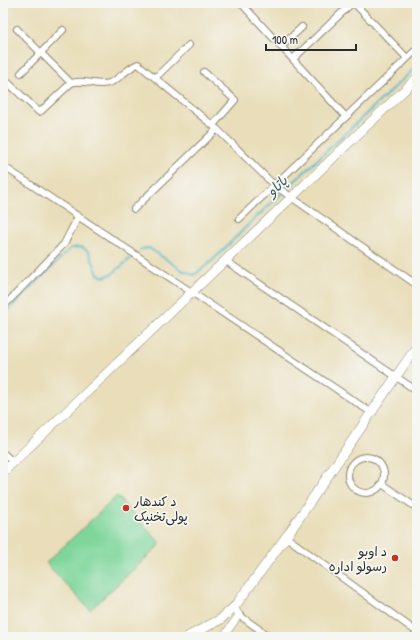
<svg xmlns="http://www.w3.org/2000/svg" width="420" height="640" font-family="'Patrick Hand','Playpen Sans Arabic',sans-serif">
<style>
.green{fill:#7ed69b;stroke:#548063}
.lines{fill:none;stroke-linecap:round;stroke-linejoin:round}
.stream{stroke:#4cb6c9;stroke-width:2}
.minor-casing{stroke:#8a8472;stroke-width:8}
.tertiary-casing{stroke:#8a8472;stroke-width:8}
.primary-casing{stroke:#8a8472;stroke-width:10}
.minor{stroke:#fff;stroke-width:6}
.tertiary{stroke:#fff;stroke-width:7}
.primary{stroke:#fff;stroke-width:9}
.poi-dot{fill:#c8321e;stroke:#f6f6f2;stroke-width:1.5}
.labels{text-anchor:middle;stroke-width:3.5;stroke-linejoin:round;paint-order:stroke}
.poi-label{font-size:13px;fill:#2b2b2b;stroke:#f6f6f2;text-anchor:start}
.water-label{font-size:14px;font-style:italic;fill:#375c62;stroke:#f6f6f2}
</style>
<rect width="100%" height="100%" fill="#f6f6f2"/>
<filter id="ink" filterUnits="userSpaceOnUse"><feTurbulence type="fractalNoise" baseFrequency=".025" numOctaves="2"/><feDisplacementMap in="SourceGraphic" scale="8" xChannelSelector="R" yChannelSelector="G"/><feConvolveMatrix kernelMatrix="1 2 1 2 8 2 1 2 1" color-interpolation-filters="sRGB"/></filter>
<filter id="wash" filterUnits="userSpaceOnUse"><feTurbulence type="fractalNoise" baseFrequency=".012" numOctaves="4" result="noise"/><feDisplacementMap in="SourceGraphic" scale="16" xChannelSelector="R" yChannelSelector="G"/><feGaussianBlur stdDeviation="0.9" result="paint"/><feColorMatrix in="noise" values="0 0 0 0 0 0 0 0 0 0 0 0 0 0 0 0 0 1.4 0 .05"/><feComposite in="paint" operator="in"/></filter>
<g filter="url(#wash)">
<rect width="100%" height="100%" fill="#e9deb9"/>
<path class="green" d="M117 496 161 544 90 610 46 563Z"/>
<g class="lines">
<path class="stream" d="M139 251 142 249 149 248 182 270 194 275 212 261 247 226 417 66
M3 316 71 248 82 247 89 252 98 274 104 277 112 274 131 258"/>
</g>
</g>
<g filter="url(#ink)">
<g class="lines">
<g class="minor-casing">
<path id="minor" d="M83 3H84
M241 3 346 117
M354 3 407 58
M17 29 71 83
M281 47 302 27
M293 59 352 3
M204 72 235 100 213 125
M21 73 63 30
M3 78 39 112 41 111 71 83C84 78 96 87 109 83 119 80 127 68 138 64L217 129 274 185 417 285
M155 78 189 45
M3 166 372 413
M134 209 217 129
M239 219 417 49
M226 261 417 391
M3 307 64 244 78 217
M3 453 13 462
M348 475a18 18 0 1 1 36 0a18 18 0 1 1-36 0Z
M382 484 417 508
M286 537 417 632
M239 615 270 637"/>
</g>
<g class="tertiary-casing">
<path id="tertiary" d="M3 634 5 637
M223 637 239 615 234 607"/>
</g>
<g class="primary-casing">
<path id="primary" d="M3 472 417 78
M187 637 221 619 235 606 286 537 417 346"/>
</g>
<use href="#minor" class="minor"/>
<use href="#tertiary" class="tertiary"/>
<use href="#primary" class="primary"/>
</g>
</g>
<g class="poi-dot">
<circle cx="126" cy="508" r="4"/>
<circle cx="395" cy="558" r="4"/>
</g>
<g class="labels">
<g class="poi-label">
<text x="134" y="506">د کندهار<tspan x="134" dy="15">پولی‌تخنیک</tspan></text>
<text x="387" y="556" text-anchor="end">د اوبو<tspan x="387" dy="15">رسولو اداره</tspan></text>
</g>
<g class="water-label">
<text transform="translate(277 186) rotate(-44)" y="5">پاتاو</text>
</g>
</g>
<rect width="420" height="640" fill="none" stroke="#f6f6f2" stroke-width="16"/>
<path d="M266 44v6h90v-6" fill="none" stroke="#2b2b2b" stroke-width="2"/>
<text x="272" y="44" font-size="12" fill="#2b2b2b" stroke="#f6f6f2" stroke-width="3" paint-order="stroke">100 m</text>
</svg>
